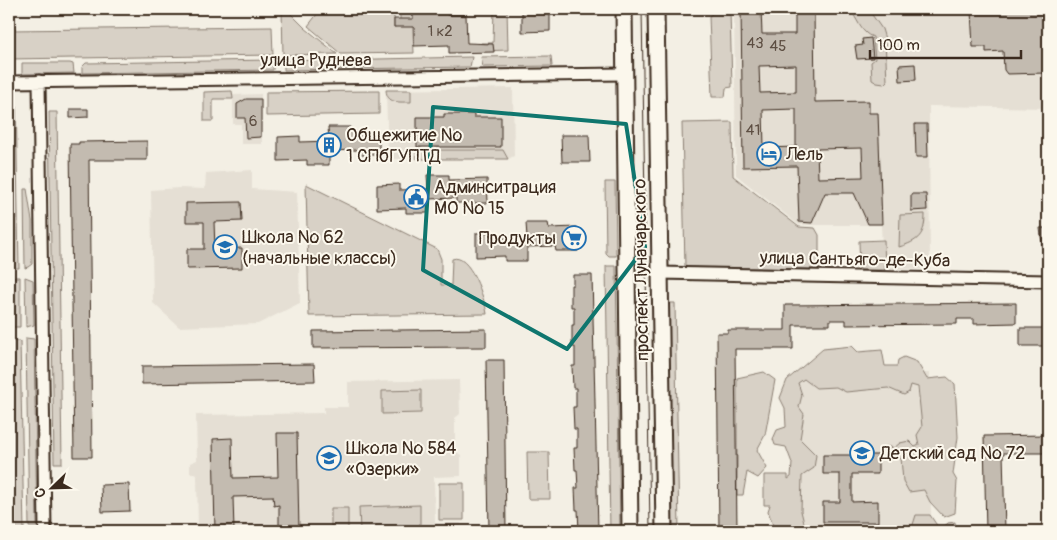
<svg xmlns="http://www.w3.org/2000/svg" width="1057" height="540" font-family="Pangolin,sans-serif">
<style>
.built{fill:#e5dfd4}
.green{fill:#d8d1c6;stroke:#8a7e72}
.building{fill:#c3bbb0;stroke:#3b2a1e;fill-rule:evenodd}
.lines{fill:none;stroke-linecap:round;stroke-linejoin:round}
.minor-casing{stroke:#3b2a1e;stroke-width:15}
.major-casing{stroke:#3b2a1e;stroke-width:19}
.minor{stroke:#fbf7ec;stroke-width:11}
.major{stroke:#fbf7ec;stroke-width:15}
.tram{stroke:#3b2a1e;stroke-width:1}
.marked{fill:none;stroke:#0f766e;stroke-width:4;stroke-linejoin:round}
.labels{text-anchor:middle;stroke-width:4;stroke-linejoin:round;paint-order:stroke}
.number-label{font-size:15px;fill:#5d4e42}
.street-label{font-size:18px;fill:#3b2a1e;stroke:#fbf7ec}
.poi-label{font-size:18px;fill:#3b2a1e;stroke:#fbf7ec;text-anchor:start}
</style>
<rect width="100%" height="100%" fill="#f3efe4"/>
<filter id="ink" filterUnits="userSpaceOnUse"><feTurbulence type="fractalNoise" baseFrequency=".02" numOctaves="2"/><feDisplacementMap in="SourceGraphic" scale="10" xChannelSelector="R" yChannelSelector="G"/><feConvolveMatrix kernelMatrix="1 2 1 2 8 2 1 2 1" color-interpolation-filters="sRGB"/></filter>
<g filter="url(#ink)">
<path class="built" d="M734 9H1048V108L929 106 930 269H883L881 225H799L736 175Z
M513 88 514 156 508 159H388L386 90Z
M261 94 262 144H241V124H233V95Z
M252 170V189L297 192 300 303 258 324 179 327 153 303 151 190 179 188 205 189 206 173Z
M930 373 931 531H795L793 375Z
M459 380 460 414 455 418V451L461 455V476L434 477 435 523H461V531H198L197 475 190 473V463L197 460 196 415 324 413V407H348V382Z"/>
<path class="green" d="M282 9H286L305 28 337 54 283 55Z
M321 9H394V27L400 26V9H412L414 53 341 54 308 26Z
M494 9H507L508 50 481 51V43H493Z
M849 9H868L882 29 885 39 887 81 884 84 877 83 872 80 871 62 875 59 873 37C860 33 858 18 849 9Z
M716 11H730L732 87 726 88 725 97H712L709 16Z
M272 27 273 55 9 59V30Z
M551 56 552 66 483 67 481 57Z
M472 57 470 67 284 70V61Z
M273 60V70L82 73V67L86 63Z
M22 63H70L73 64 74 73 22 74Z
M386 90H411V102C399 102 387 104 386 90Z
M232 91 233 99H213V121H204V92Z
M379 91V114L266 116V92Z
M9 94H16L19 268H9Z
M49 112H57L62 463H54Z
M732 122 733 176 799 227 815 228 819 235V269L685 267 682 123Z
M417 150H503L508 159H417Z
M605 182H615L616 256H609L606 253Z
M306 184 437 249 441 259V285H451L452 259C470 252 485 300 487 314L309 316Z
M24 189H27L32 221V264L28 267 25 268Z
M925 214C925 235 919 241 899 247L900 215Z
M884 240 885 270H860L859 241Z
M606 266H616L620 531H610Z
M9 277H20V327H9Z
M25 277 33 280 34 325 26 327Z
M668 303H675L679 531H672Z
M26 338 34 339 37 527H29Z
M9 341H20L24 531H9Z
M852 346 858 352 882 350 885 366H897L898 360 904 357 917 362 927 379 947 377 955 384 958 437 953 474 957 481 955 513 944 517 930 502 924 490 909 492 903 481 901 458H885L883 450 886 446 894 448 900 443 909 441 915 447 919 445 917 435 922 427 918 387 911 385 909 392 904 395 888 388 846 392 836 387 816 388 804 379 798 383 802 395 799 407 804 414 800 439 816 455 814 468 802 476 801 511 806 531H775L768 511 770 505H764V475H788V479L791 477 792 463 786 447 775 445 773 439 777 430 786 427 785 408 780 398 787 380 823 349Z
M764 372 775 380 765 435 757 450 767 468 758 478 747 472 743 495H737V378Z
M421 390V413L382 414V391Z
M527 452H549L550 499H528Z
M439 483H464V520H439Z
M420 505V531H360L359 507Z
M331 508H348V531H331Z
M916 515H930L940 530 948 523 955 522 956 531H911Z"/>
<path class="building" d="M413 9H447V15H466L467 43 493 44 494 52 449 53V45L414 46V27H394V19H413Z
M522 9H550V31L522 32Z
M741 9H761L762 34H795V9H814L815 102 869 101V113H878L882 224H868L854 193H825L812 223 799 222 797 166 743 167ZM796 65V92L760 93 759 66ZM796 109V147L764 148 763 110ZM862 148 863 177 818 178 817 149Z
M1048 10V71L1046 73 1007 74 1004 70 1003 51 986 52V47H973L971 11Z
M871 38 873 58 857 59 855 46 863 45 862 39Z
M915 64 916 80 900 81 899 65Z
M246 99H261V137L246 138 245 118H237V104Z
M70 109H88V117L70 118Z
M444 114H474V117H501V147H417V117H444Z
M915 124H927L928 157H916Z
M328 127H350L351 132 379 131V155H358L357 150 329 151V165H307V160L278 161V137L300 136V142L329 141Z
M561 135H589L590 162H562Z
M147 141V160H89L92 457H74L70 144H79V142Z
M427 175H449V180L487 179 488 203H456V198L428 199V213H406V208L377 209V185L399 184V190L428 189Z
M911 194H926L927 210 911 211Z
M241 202 242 221 214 222 215 249 242 248V268L187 269V249H204V222H186V203Z
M526 223H548L549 228 577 227 578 251H556L555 246 527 247V261H505V256L476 257V233L498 232V238L527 237Z
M1040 228H1048V251H1043Z
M573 275H592L598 531H579L578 510H576L575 488H578L577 470H575L574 448H577V429H574L573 407H576V388H573L572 366H575V347H572V325H574V307H571V285H573Z
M1016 303V323L974 324V319H957V324L846 325V320H830V325H793V349H735L737 531H719L717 333H728V330H785V305Z
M1020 328H1048V346H1020Z
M486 329V347L313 348V331Z
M486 360H504L506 531H489Z
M314 364 315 381 142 384V366Z
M277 433H297L299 531H279V505L274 506 273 496 233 497 234 531H215L213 439 232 438 233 478 278 477Z
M1048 435V453H1003L1005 531H986L984 436Z
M823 455H878V474H852V502L878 501V522H823V502H840V474H823Z
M129 484 130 511 102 512 101 485Z"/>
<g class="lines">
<g class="minor-casing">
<path id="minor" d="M39 81 45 531
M9 82 624 74
M660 273 1048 281"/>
</g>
<g class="major-casing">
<path id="major" d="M624 9 630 531
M656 9 664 531"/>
</g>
<use href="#minor" class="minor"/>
<use href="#major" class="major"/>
<path class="tram" d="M642 9 650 531"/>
</g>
</g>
<path class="marked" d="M433 107 626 124 645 247 567 349 423 270Z"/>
<defs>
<g id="building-ring" transform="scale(1.25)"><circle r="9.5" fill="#fbf7ec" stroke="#1f6fb2" stroke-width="1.5"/><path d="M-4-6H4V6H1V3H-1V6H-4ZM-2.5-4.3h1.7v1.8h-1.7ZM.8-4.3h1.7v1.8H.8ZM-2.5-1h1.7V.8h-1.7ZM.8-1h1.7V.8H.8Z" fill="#1f6fb2"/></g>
<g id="hotel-ring" transform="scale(1.25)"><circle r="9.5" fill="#fbf7ec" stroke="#1f6fb2" stroke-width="1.5"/><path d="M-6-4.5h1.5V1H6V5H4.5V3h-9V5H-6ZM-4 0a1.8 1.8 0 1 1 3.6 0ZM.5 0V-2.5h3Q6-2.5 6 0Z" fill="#1f6fb2"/></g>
<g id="civic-ring" transform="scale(1.25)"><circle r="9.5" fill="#fbf7ec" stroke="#1f6fb2" stroke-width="1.5"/><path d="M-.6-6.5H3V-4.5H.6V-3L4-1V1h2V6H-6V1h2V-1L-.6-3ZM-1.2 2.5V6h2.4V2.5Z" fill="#1f6fb2"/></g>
<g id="supermarket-ring" transform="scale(1.25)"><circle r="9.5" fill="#fbf7ec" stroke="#1f6fb2" stroke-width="1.5"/><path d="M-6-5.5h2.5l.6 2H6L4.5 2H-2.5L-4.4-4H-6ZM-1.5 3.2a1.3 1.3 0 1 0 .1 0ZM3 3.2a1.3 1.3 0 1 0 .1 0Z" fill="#1f6fb2"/></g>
<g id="school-ring" transform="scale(1.25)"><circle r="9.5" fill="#fbf7ec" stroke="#1f6fb2" stroke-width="1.5"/><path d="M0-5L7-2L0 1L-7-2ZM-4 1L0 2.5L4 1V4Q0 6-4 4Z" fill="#1f6fb2"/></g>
</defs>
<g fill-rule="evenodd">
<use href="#building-ring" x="329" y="145"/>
<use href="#hotel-ring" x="769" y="154"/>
<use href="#civic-ring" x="416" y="197"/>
<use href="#supermarket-ring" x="574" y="238"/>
<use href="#school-ring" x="225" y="247"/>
<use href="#school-ring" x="862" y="453"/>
<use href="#school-ring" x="329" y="458"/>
</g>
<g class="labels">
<g class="number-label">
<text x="440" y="36">1 к2</text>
<text x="755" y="48">43</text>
<text x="778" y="51">45</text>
<text x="253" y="126">6</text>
<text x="753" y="135">41</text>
</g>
<g class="street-label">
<text x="316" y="66">улица Руднева</text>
<text transform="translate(855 259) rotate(1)" y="6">улица Сантьяго-де-Куба</text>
<text transform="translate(641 270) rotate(-91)" y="6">проспект Луначарского</text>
</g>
<g class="poi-label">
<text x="346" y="141">Общежитие №<tspan x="346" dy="21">1 СПбГУПТД</tspan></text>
<text x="786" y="160">Лель</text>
<text x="434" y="193">Админситрация<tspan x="434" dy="21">МО № 15</tspan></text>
<text x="242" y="243">Школа № 62<tspan x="242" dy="21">(начальные классы)</tspan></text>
<text x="556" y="244" text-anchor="end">Продукты</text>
<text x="346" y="454">Школа № 584<tspan x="346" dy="21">«Озерки»</tspan></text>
<text x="880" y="459">Детский сад № 72</text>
</g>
</g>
<rect width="1057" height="540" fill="none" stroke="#fbf7ec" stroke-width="30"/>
<rect x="15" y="15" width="1027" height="510" fill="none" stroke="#3b2a1e" stroke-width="2" filter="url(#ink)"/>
<g transform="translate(52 488) rotate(247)" stroke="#fbf7ec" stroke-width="4" paint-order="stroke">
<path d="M0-4L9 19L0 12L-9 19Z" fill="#3b2a1e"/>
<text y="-8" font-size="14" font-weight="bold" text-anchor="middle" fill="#3b2a1e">С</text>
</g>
<path d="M870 50v8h151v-8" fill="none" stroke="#3b2a1e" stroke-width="2.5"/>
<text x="877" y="50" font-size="15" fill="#3b2a1e" stroke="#fbf7ec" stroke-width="4" paint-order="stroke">100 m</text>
</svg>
